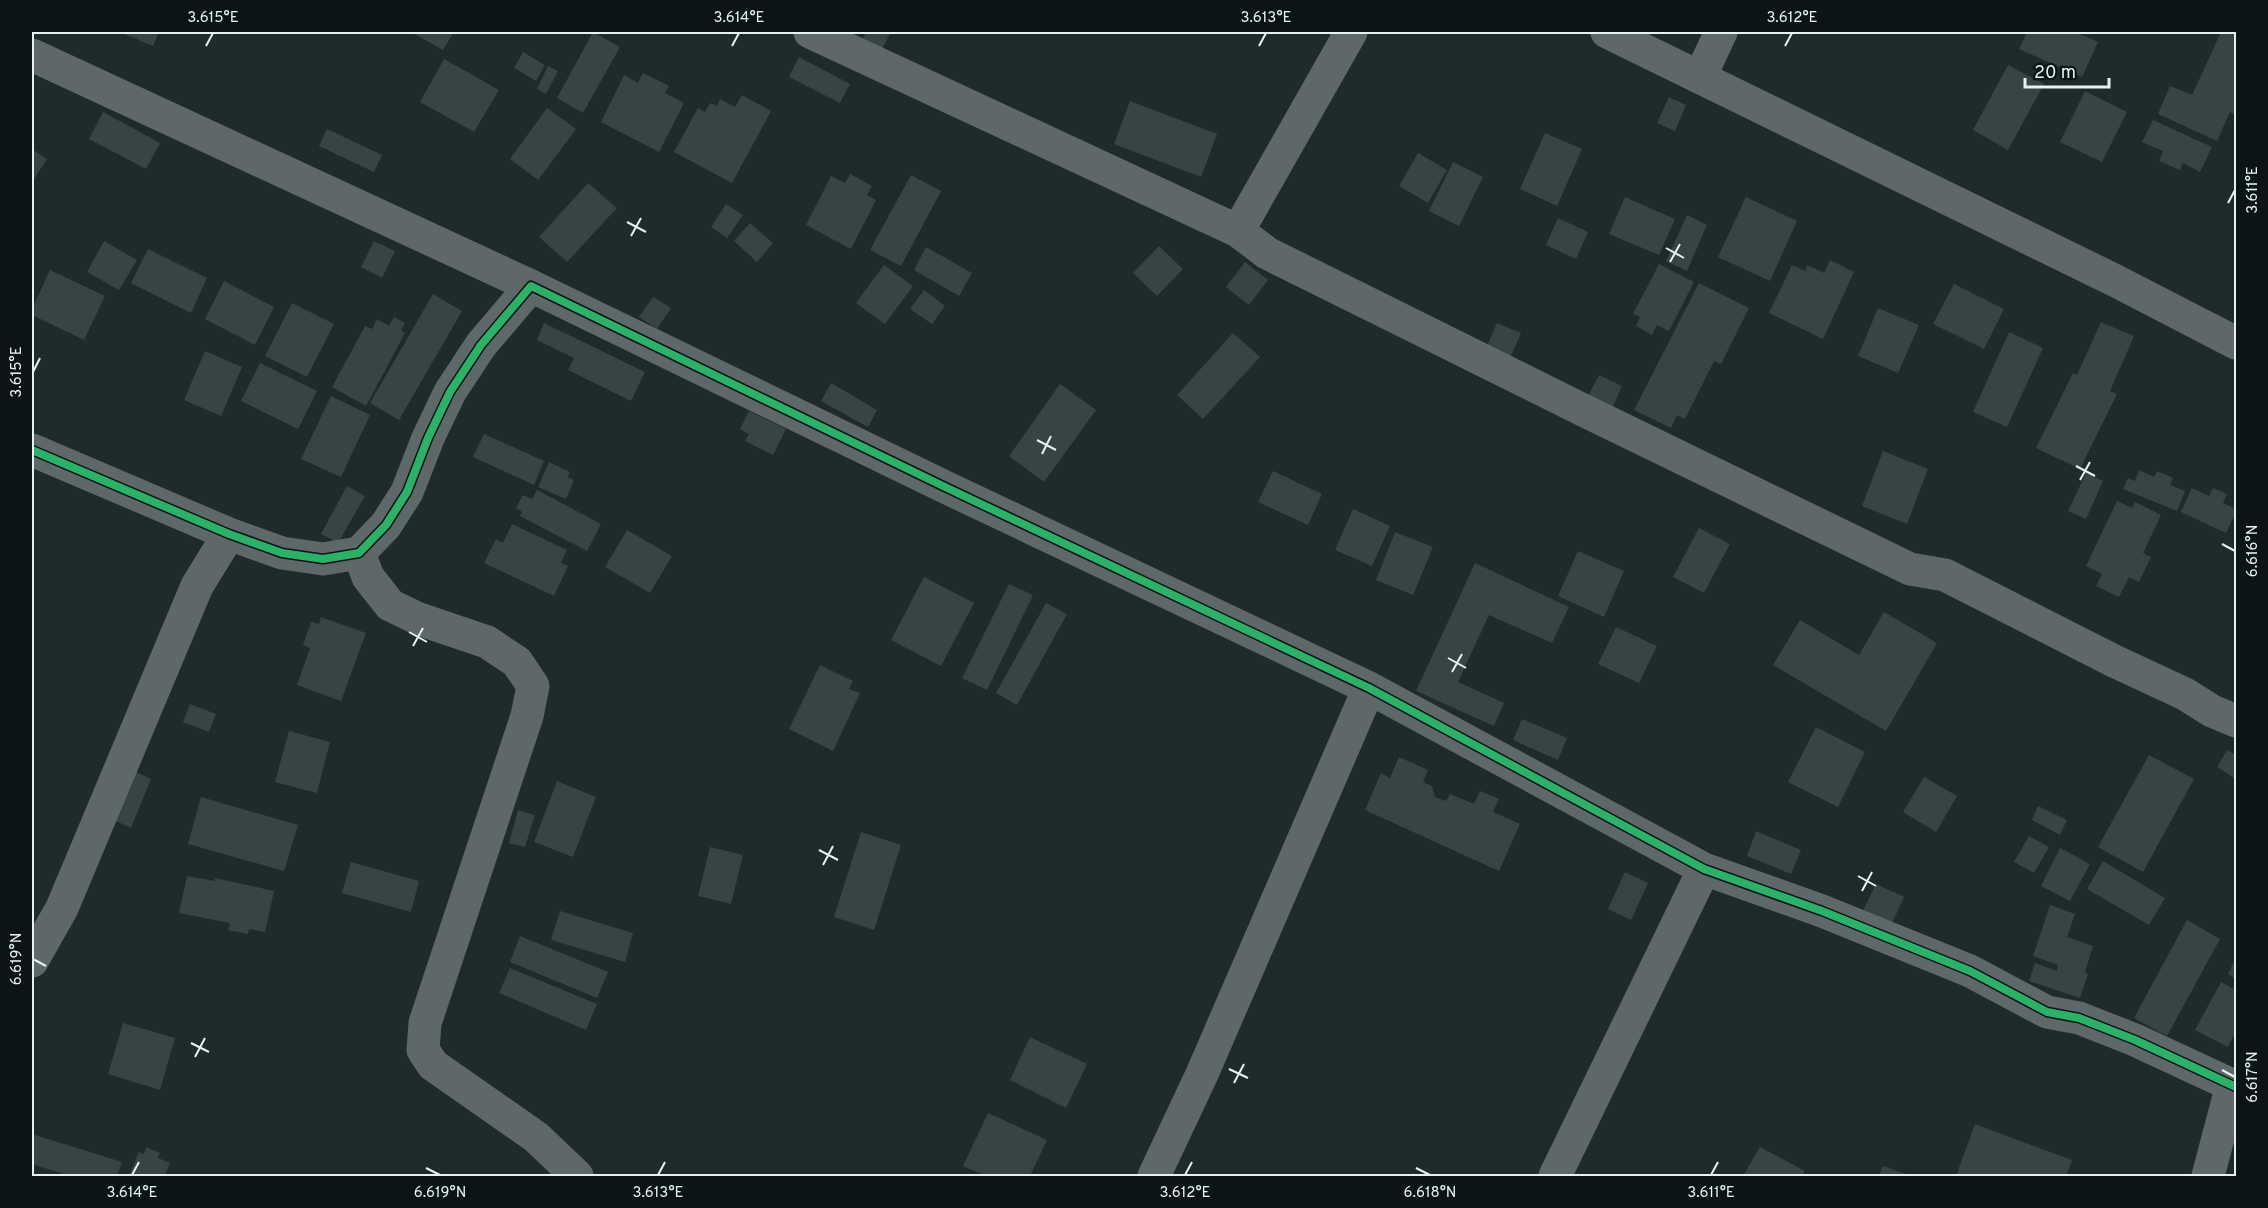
<svg xmlns="http://www.w3.org/2000/svg" width="2268" height="1208" font-family="Overpass,sans-serif">
<style>
.building{fill:#374445}
.lines{fill:none;stroke-linecap:round;stroke-linejoin:round}
.minor{stroke:#5f6869;stroke-width:33}
.cycleway-casing{stroke:#0c1516;stroke-width:11}
.cycleway{stroke:#2db169;stroke-width:8}
.ticks{fill:none;stroke:#e5f2f3;stroke-width:2}
.neatline{fill:none;stroke:#e5f2f3;stroke-width:2}
.ticks-label{font-size:15px;text-anchor:middle;fill:#e5f2f3}
</style>
<rect width="100%" height="100%" fill="#1e2a2b"/>
<path class="building" d="M120 32H159L153 46Z
M411 32H454L443 50Z
M593 32 620 47 583 113 557 98Z
M866 32H885L890 34 881 51 861 41Z
M2027 32H2075L2098 42 2082 77 2019 49Z
M2221 32H2236V106L2233 114 2230 112 2217 141 2158 114 2170 86 2192 95Z
M523 52 545 65 536 81 514 68Z
M799 57 850 84 840 103 789 77Z
M444 59 499 90 474 132 420 102Z
M2008 65 2044 84 2008 150 1973 130Z
M548 66 558 71 546 94 537 89Z
M643 73 669 86 665 93 684 103 659 152 601 122 624 75 638 83Z
M2085 91 2127 112 2102 162 2060 142Z
M742 95 771 111 732 183 674 152 698 108 705 112 710 103 717 106 720 99 735 107Z
M1669 97 1686 105 1675 131 1657 123Z
M1130 101 1217 134 1201 177 1114 144Z
M547 108 576 129 538 180 510 159Z
M103 112 160 143 146 169 89 139Z
M2153 120 2212 147 2200 172 2183 163 2180 170 2159 161 2163 151 2142 142Z
M327 129 382 155 374 172 319 146Z
M1545 133 1582 149 1557 206 1520 189Z
M32 149 47 159 32 182Z
M1418 153 1447 170 1428 203 1399 186Z
M1453 162 1483 177 1459 226 1429 211Z
M850 174 872 186 867 195 876 200 851 249 806 225 831 176 845 183Z
M911 175 941 191 901 266 870 250Z
M588 183 617 208 567 262 539 237Z
M1625 197 1675 219 1659 255 1609 234Z
M1746 197 1797 221 1770 281 1718 257Z
M726 204 743 215 727 238 711 227Z
M1687 215 1707 225 1687 271 1666 261Z
M1558 218 1588 232 1576 259 1546 245Z
M750 223 773 243 757 262 734 241Z
M104 241 137 260 119 290 87 272Z
M374 241 395 251 382 278 361 267Z
M1159 246 1183 269 1157 296 1133 273Z
M926 247 972 273 959 296 914 270Z
M148 249 207 278 191 313 131 283Z
M1830 260 1854 272 1823 339 1769 313 1792 265 1805 271 1807 265 1824 273Z
M1245 262 1268 280 1249 305 1226 287Z
M1659 264 1694 282 1669 331 1657 325 1652 335 1636 326 1640 317 1633 314Z
M884 265 913 286 885 324 856 303Z
M50 270 105 296 84 340 32 315V309Z
M224 281 274 307 255 345 205 319Z
M1699 283 1749 308 1721 364 1714 361 1685 419 1677 415 1671 428 1634 410Z
M1954 284 2004 309 1984 349 1933 324Z
M924 290 945 306 932 324 910 309Z
M433 294 462 311 399 420 370 403Z
M653 297 671 308 657 329 639 317Z
M292 303 334 324 307 377 265 356Z
M1878 308 1919 325 1898 373 1858 356Z
M394 317 405 323 401 330 405 333 366 406 332 387 365 326 372 329 377 319 389 326Z
M2101 322 2134 336 2110 391 2117 394 2080 469 2036 448 2073 373 2077 375Z
M544 323 645 372 631 401 568 370 574 358 537 340Z
M1497 323 1521 333 1511 356 1487 346Z
M2009 332 2043 348 2007 427 1973 412Z
M1233 333 1260 357 1203 419 1177 395Z
M205 351 242 367 221 416 184 400Z
M260 363 317 391 298 429 241 401Z
M1599 375 1622 386 1613 407 1588 396Z
M831 383 877 410 868 427 821 401Z
M1060 384 1096 410 1044 482 1009 456Z
M331 396 370 415 341 477 301 459Z
M749 411 786 429 773 455 745 441 749 434 740 429Z
M484 434 544 461 534 485 473 457Z
M1883 451 1928 469 1907 524 1862 506Z
M549 462 570 472 567 477 574 480 566 499 538 487Z
M2139 470 2154 477 2157 471 2173 478 2170 485 2185 491 2177 511 2123 489 2128 478 2135 481Z
M1273 471 1322 494 1308 525 1258 502Z
M2086 473 2103 481 2086 519 2068 511Z
M347 486 365 496 338 543 321 534Z
M2192 488 2209 496 2213 488 2227 494 2223 503 2236 509V512L2226 533 2181 512Z
M537 490 601 524 587 551 520 516 522 512 516 508 523 495 532 499Z
M2117 501 2132 508 2135 502 2161 515 2143 553 2151 557 2139 582 2129 577 2119 597 2096 586 2102 574 2086 566Z
M1353 509 1390 526 1372 566 1335 550Z
M512 524 567 550 561 563 568 566 554 596 484 563 496 539 503 543Z
M1699 528 1730 544 1704 593 1673 577Z
M627 530 672 556 650 593 605 567Z
M1395 532 1433 547 1413 595 1376 580Z
M1578 551 1624 571 1604 617 1558 596Z
M1475 563 1569 607 1552 643 1489 615 1458 682 1504 703 1494 726 1416 691Z
M924 577 974 603 941 666 891 640Z
M1009 584 1033 595 987 690 962 678Z
M1046 603 1067 614 1017 705 996 693Z
M1884 612 1937 643 1886 731 1773 665 1800 620 1859 655Z
M321 617 366 633 341 701 297 685 310 648 303 645 311 622 319 624Z
M1616 627 1657 646 1639 683 1598 664Z
M820 665 853 681 849 689 860 693 833 751 789 729Z
M190 704 216 714 209 732 183 722Z
M1522 719 1567 738 1558 760 1513 740Z
M1816 727 1865 752 1838 807 1788 782Z
M289 731 330 742 317 793 275 782Z
M2227 750 2236 755V779L2217 767Z
M2149 755 2194 779 2143 872 2098 847Z
M1399 757 1428 770 1423 782 1432 786 1435 797 1446 801 1450 794 1474 804 1480 791 1499 799 1493 812 1520 824 1499 871 1365 810 1381 773 1390 778Z
M136 772 151 779 131 828 116 821Z
M1924 777 1957 796 1936 832 1903 812Z
M557 781 596 797 573 857 534 842Z
M201 797 298 825 284 871 188 844Z
M2038 806 2067 820 2060 835 2032 820Z
M518 810 535 815 525 847 509 843Z
M1756 831 1801 850 1791 874 1747 856Z
M861 832 901 845 874 930 834 917Z
M2029 836 2049 847 2034 873 2014 862Z
M710 847 743 855 731 904 698 896Z
M2060 848 2090 864 2070 901 2041 886Z
M2103 861 2165 898 2149 925 2087 889Z
M351 862 419 881 411 912 342 893Z
M1625 872 1648 883 1631 920 1608 909Z
M187 876 215 881V878L274 891 265 932 249 929 248 934 228 930 230 923 179 913Z
M1876 884 1904 897 1889 930 1860 917Z
M2050 905 2075 914 2067 937 2093 946 2085 972 2088 974 2080 998 2029 981 2035 963 2057 971 2058 965 2033 956Z
M560 911 633 933 625 962 551 940Z
M2187 920 2220 939 2167 1036 2134 1018Z
M520 936 608 972 597 998 510 962Z
M2236 957V979L2228 974Z
M510 968 597 1004 586 1030 499 993Z
M2221 982 2236 990V1031L2228 1047 2195 1030Z
M123 1023 175 1038 160 1090 108 1074Z
M1030 1037 1087 1064 1066 1108 1010 1080Z
M988 1113 1047 1140 1030 1176H986L963 1166Z
M1975 1124 2072 1160 2066 1176H1956Z
M32 1134 122 1162 117 1176H70L32 1164Z
M146 1147 160 1153 158 1158 170 1163 165 1176H129L139 1152 144 1154Z
M1760 1147 1805 1171 1802 1176H1743Z
M1883 1166 1911 1176H1879Z"/>
<g class="lines">
<path class="minor" d="M810 32 1238 231 1267 253 1583 410 1910 569 1945 575 2114 661 2185 694 2212 711 2236 721
M1607 32 2116 281 2236 343
M32 55 531 286
M1700 77 1721 32
M1238 231 1351 32
M32 450 229 534 282 553 323 559 359 553 386 525 407 492 428 438 450 392 481 345 531 286 943 486 1369 688 1704 869 1822 911 1970 971 2047 1012 2079 1018 2135 1040 2236 1087
M359 553 368 577 390 605 419 619 487 642 517 662 533 686 527 716 425 1023 423 1050 433 1065 536 1137 577 1176
M32 961 62 908 197 586 229 534
M1154 1176 1202 1074 1369 688
M1555 1176 1704 869
M2208 1176 2232 1085"/>
<g class="cycleway-casing">
<path id="cycleway" d="M32 450 229 534 282 553 323 559 359 553 386 525 407 492 428 438 450 392 481 345 531 286 943 486 1369 688 1704 869 1822 911 1970 971 2047 1012 2079 1018 2135 1040 2236 1087"/>
</g>
<use href="#cycleway" class="cycleway"/>
</g>
<path class="ticks" d="M206 46 213 33M732 46 739 33M1259 46 1266 33M1785 46 1792 33M2228 203 2235 190M627 222 646 232M631 236 641 218M1666 248 1684 258M1670 262 1680 244M33 372 40 358M1037 440 1056 450M1042 454 1051 436M2076 466 2095 476M2080 480 2090 462M2222 544 2235 551M409 632 427 642M413 646 423 628M1448 658 1466 668M1452 672 1462 654M819 850 838 860M823 865 833 846M1858 876 1876 886M1862 891 1872 872M33 959 46 966M191 1043 209 1052M195 1057 205 1038M1229 1069 1248 1078M2222 1070 2235 1077M1234 1083 1244 1064M426 1168 440 1175M1416 1168 1430 1175M132 1175 139 1162M658 1175 665 1162M1185 1175 1192 1162M1711 1175 1718 1162"/>
<rect width="2268" height="1208" fill="none" stroke="#0c1516" stroke-width="66"/>
<path d="M2025 78v9h84v-9" fill="none" stroke="#e5f2f3" stroke-width="3"/>
<text x="2034" y="78" font-size="18" fill="#e5f2f3" stroke="#0c1516" stroke-width="4.5" paint-order="stroke">20 m</text>
<rect x="33" y="33" width="2202" height="1142" class="neatline"/>
<g class="ticks-label">
<text x="213" y="22">3.615°E</text>
<text x="739" y="22">3.614°E</text>
<text x="1266" y="22">3.613°E</text>
<text x="1792" y="22">3.612°E</text>
<text transform="translate(2252 190) rotate(-90)" y="5">3.611°E</text>
<text transform="translate(16 372) rotate(-90)" y="5">3.615°E</text>
<text transform="translate(2252 551) rotate(-90)" y="5">6.616°N</text>
<text transform="translate(16 959) rotate(-90)" y="5">6.619°N</text>
<text transform="translate(2252 1077) rotate(-90)" y="5">6.617°N</text>
<text x="132" y="1197">3.614°E</text>
<text x="440" y="1197">6.619°N</text>
<text x="658" y="1197">3.613°E</text>
<text x="1185" y="1197">3.612°E</text>
<text x="1430" y="1197">6.618°N</text>
<text x="1711" y="1197">3.611°E</text>
</g>
</svg>
